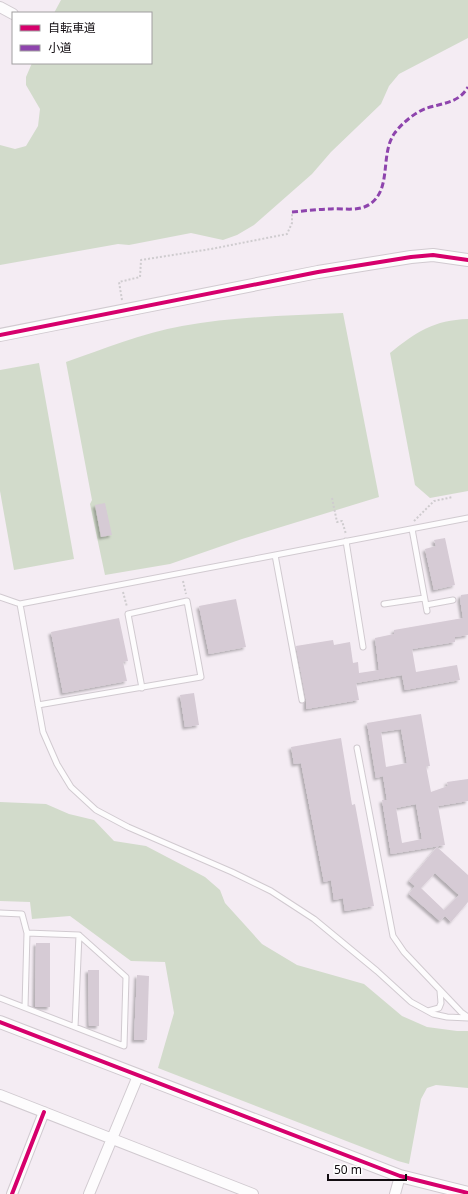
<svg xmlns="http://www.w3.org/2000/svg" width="468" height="1194" font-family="'Noto Sans','Noto Sans JP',sans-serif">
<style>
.green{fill:#d2dbcb}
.building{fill:#d6cbd5;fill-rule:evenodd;filter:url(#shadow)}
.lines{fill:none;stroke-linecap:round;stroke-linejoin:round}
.service-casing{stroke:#d1cad0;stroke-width:7}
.minor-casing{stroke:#d1cad0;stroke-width:12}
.tertiary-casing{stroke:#d1cad0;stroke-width:14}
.path{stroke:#cfcccf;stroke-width:2;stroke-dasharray:2 2;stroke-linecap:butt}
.service{stroke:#fdfcfd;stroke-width:5}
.minor{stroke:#fdfcfd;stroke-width:10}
.tertiary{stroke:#fdfcfd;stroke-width:12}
.quiet{stroke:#8e44ad;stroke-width:3;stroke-dasharray:6 3;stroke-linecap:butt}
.cycleway-casing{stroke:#fff;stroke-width:6}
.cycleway{stroke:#d6006c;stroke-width:4}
</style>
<defs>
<filter id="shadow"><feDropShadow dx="-2.5" dy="2.5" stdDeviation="1" flood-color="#0004"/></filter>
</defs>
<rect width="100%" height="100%" fill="#f4ecf3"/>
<path class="green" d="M61 0H468V38L399 74 389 86 381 104 331 152 312 174 254 225 237 235 223 240 191 233 129 245 118 244 0 265V145L15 149 26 146 38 126 40 109 26 85V77L32 63H151V13H54Z
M343 313 379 497 242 539 170 564 105 575 90 504 92 500 66 362C103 349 143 333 182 326 235 316 289 316 343 313Z
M468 319V491L430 498 415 485 390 353C416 332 434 320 468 319Z
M39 363 74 559 14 570 0 491V370Z
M0 802 46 804 69 814 94 820 114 841 146 846 205 877 220 890 225 903 262 944 297 965 364 984 402 1016 427 1027 457 1031H468V1088L436 1085 427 1088 421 1099 409 1164 398 1161 158 1068 174 1013 165 962 131 961 70 916 32 919 30 902 0 901Z"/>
<path class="building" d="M105 503 112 535 101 537 95 505Z
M445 538 455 585 434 590 425 549 436 546 434 540Z
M468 594V635L455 637V642L412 649 416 672 457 665 460 680 405 690 402 675 356 683 359 700 306 709V699L296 646 333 640 334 645 350 642 353 663 358 662 359 673 379 670 375 638 394 634V630L463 618 460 599 461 595Z
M236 599 246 647 209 654 199 606Z
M119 618 128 661 123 662 127 681 63 693 51 632Z
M194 693 199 725 185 727 180 695Z
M421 714 430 766H426L431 792 448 786 447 782 468 779V801L438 806 445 845 391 854 382 800H387L383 776 376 778 367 723ZM401 729 407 763 386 767 381 732ZM416 804 422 839 402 843 396 808Z
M341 738 352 805 355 804 374 906 345 911 343 898 334 900 331 880 324 882 301 763 294 764 291 747Z
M437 847 468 875V902L451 922 445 916 440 921 409 894 415 886 409 881ZM435 873 459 895 444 910 421 888Z
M36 943H50V1007H35Z
M88 970H99V1026H89Z
M137 975 149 976 147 1040H134Z"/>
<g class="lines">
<g class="service-casing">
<path id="service" d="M412 529 427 611
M346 541 363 647
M275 555 302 700
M0 597 20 604 468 518
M20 604 43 732 57 764 71 787 96 810 128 827 232 872 271 891 314 919 377 971 411 1002 433 1014 447 1017 468 1018
M384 604 424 598
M426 605 453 600
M38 705 201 677 187 601 128 614 142 688
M357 748 393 936 404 952 461 1012 468 1017
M0 913 22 914 27 933 79 935 126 977 124 1046 0 998
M25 1007 27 933
M428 1011 439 1008 441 1003 440 991
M75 1027 79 935"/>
</g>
<g class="minor-casing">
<path id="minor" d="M0 7 13 14
M0 1095 253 1194
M12 1194 44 1112
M89 1194 138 1076
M395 1194 400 1176"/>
</g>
<g class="tertiary-casing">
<path id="tertiary" d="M0 335 318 272 411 257 433 255 468 260
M0 1022 400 1176 468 1193"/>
</g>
<path class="path" d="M122 300 119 282 140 277 141 260 211 249 287 234 292 223V212
M332 498 337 522 342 521 346 534
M414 521 434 501 453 497
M183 581 186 594
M123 592 127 607"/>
<use href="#service" class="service"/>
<use href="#minor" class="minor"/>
<use href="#tertiary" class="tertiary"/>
<path class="quiet" d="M292 212C305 211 318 209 331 209 343 208 359 212 370 204 392 189 380 155 394 134 401 124 415 112 427 108 443 103 459 103 468 87"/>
<g class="cycleway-casing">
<path id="cycleway" d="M0 335 318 272 411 257 433 255 468 260
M0 1022 400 1176 468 1193
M12 1194 44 1112"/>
</g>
<use href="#cycleway" class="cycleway"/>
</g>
<rect x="12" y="12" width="140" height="52" fill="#ffffff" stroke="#a09ea0"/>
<rect x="20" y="25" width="20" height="6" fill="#d6006c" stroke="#a09ea0"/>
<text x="48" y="32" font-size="12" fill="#120d11">自転車道</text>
<rect x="20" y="45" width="20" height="6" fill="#8e44ad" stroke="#a09ea0"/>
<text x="48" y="52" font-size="12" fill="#120d11">小道</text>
<path d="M328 1174v6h78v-6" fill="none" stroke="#120d11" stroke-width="2"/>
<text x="334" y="1174" font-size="12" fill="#120d11" stroke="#ffffff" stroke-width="3" paint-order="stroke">50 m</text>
</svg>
